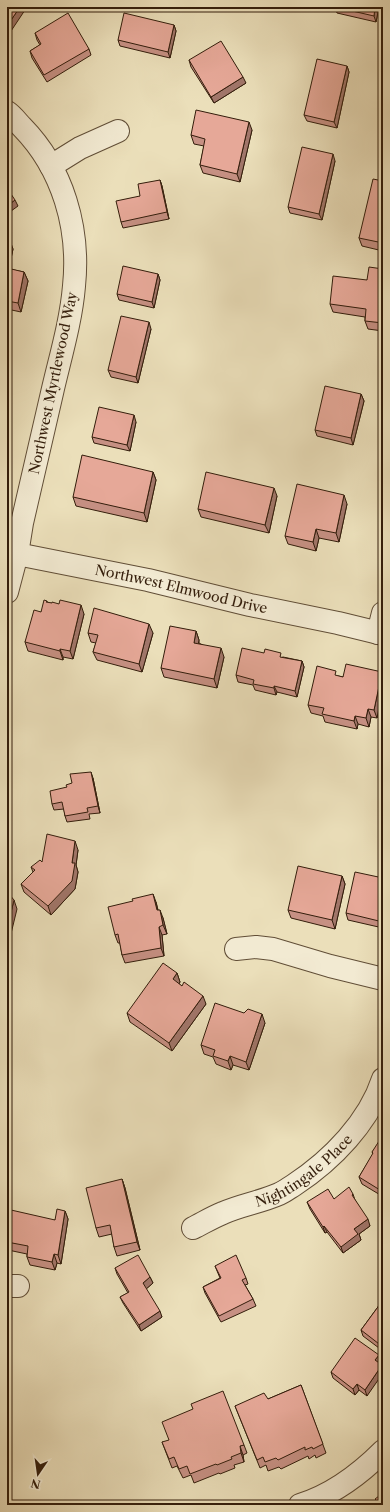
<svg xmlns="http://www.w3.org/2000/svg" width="390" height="1512" font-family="'Libre Caslon Text',serif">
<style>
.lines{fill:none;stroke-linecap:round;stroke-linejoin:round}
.minor-casing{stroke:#614e37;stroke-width:24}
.minor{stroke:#f2ead2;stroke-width:22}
.wall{fill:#c69083;stroke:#331d0b}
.shaded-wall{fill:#a1766a;stroke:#331d0b}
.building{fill:#e6a898;stroke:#331d0b}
.labels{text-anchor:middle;stroke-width:3.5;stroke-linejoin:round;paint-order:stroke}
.street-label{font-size:14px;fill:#331d0b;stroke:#f2ead2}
</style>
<rect width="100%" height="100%" fill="#ebdfba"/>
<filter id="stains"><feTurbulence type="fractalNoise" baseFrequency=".005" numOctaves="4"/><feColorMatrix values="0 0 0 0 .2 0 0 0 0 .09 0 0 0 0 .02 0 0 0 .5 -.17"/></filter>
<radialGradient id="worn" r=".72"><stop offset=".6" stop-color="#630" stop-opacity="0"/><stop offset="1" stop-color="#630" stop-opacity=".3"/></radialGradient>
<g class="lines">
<g class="minor-casing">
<g id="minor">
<path d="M7 112C13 116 17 122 22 127 63 169 80 228 74 286 71 322 60 358 52 393 42 436 32 479 22 523L17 554 7 592"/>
<path d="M51 166 80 148 118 131"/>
<path id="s1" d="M17 554 148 580 250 605 338 623 383 634"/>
<path d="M378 633 383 613"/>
<path d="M236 949 256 947 273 949 330 966 383 979"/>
<path id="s2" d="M193 1228C203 1223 213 1217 223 1213 241 1205 261 1202 279 1194 284 1192 289 1188 294 1185 332 1160 369 1122 383 1079"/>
<path d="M7 1286H18"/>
<path d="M300 1505C332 1495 359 1475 383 1451"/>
</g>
</g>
<use href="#minor" class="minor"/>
</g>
<path class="wall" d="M335 7H379L376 22 337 13Z
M174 25 176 31 170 58 120 46 118 40Z
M35 33 89 49 91 55 47 82 32 58 30 51 40 45 37 40Z
M189 60 246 83 214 103 191 67Z
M347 66 349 72 337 128 307 121 304 115Z
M252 130 240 182 203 173 200 165 204 146 194 144 191 135Z
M335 161 322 220 290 213 288 207Z
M160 180 162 186 169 219 123 228 121 222 140 196Z
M383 181V251L362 246 359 238Z
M7 240 13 249 9 269 24 272 28 281 21 312 7 309Z
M383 269V331L368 329 365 321V317L333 312 330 304 367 280Z
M158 274 160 280 154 308 119 300 117 294Z
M151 329 138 383 111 377 108 370Z
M361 394 364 401 353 445 317 436 315 430Z
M136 422 130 451 94 443 92 437Z
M153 472 156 480 147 522 76 506 73 497Z
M277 496 269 533 201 517 198 509Z
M347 504 339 542 319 538 316 551 288 544 285 536Z
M47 601V602L84 614 73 659 63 657V660L28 651 25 642Z
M196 631 199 640V643L224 657 217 688 164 677 161 668Z
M88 633H153L142 672 97 660 93 652 96 643 91 642Z
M283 657 302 661 304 667 297 697 277 692 276 695 255 690 253 685 238 682 236 675Z
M382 672 377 718 371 717 369 727 358 724 357 729 325 722 323 716 311 713 308 705 338 676 343 677Z
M93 778 100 813 89 814 90 819 67 822 65 816 64 809 54 810 52 804 67 787Z
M78 850 76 865 78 872 75 889 51 915 24 892 21 884 33 872 31 867 42 862Z
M342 876 345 884 335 929 291 918 288 910Z
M383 878V928L348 920 346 913Z
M156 902 158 910 163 918 167 934 162 935 164 956 125 963 122 955 120 943H118L115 935Z
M177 973 180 982 179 984 206 1004 172 1051 130 1022 127 1013Z
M265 1023 249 1070 233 1065 231 1070 216 1064 213 1057 204 1054 201 1045Z
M383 1139V1194L382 1196 362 1184 359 1177 373 1154 372 1152Z
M122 1179 125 1188 140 1250 117 1256 114 1247 112 1234 99 1237 96 1228Z
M353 1194 355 1200 370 1226 359 1234 361 1240 343 1253 327 1232 325 1233 310 1209 307 1202 334 1199Z
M65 1211 68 1219 61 1264 57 1263 55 1270 30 1265 27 1257V1254L8 1250 7 1246V1232L55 1220Z
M215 1266 246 1278 248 1284 245 1285 253 1299 256 1306 221 1322 205 1293 203 1287 220 1278Z
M115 1268 150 1277 153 1283 146 1289 162 1317 141 1331 123 1303 120 1297 128 1293 117 1274Z
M383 1300V1351L363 1336 361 1330Z
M379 1355 381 1361 379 1363 367 1396 359 1390 355 1395 333 1378 331 1372Z
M301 1385 326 1453 316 1458 315 1455 309 1459 308 1456 281 1469 279 1467 268 1471 266 1465 260 1468 235 1406 268 1399Z
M162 1442 244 1445 247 1453 243 1455 244 1462 234 1465 235 1468 220 1474 219 1473 194 1483 191 1475 183 1478 177 1466 172 1468Z"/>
<path class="shaded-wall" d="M20 7H27L9 34 7 29V26Z
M375 7H379L376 22 374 16Z
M174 25 176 31 170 58 168 52Z
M347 66 349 72 337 128 334 122Z
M243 77 246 83 214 103 211 97Z
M249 122 252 130 240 182 237 174Z
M333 154 335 161 322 220 319 214Z
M160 180 162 186 169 219 167 212Z
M15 200 18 206 7 214V206Z
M10 240 13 249 7 276V254Z
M24 272 28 281 21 312 18 303Z
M158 274 160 280 154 308 152 302Z
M149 322 151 329 138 383 136 377Z
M361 394 364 401 353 445 351 438Z
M134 415 136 422 130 451 127 445Z
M153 472 156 480 147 522 144 513Z
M274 488 277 496 269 533 265 525Z
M344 495 347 504 339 542 336 533Z
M316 529 319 538 316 551 313 542Z
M81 605 84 614 73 659 70 651Z
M149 624 153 633 142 672 139 664Z
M196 631 199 640 197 651 194 643Z
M221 648 224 657 217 688 214 679Z
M60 649 63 657V660L60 651Z
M302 661 304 667 297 697 295 691Z
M382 672 383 676V689L377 718 374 710Z
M274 686 277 692 276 695 274 688Z
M368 709 371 717 369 727 366 718Z
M355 716 358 724 357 729 354 721Z
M91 772 93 778 100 813 98 806Z
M75 841 78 850 76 865 78 872 75 889 51 915 48 906 72 863Z
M342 876 345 884 335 929 332 920Z
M153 894 156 902 160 919 157 910Z
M14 900 17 909 8 946 7 942V929Z
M160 910 163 918 167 934 163 925Z
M159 927 162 935 164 956 161 948Z
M177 973 180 982 176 988 173 979Z
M203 996 206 1004 172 1051 169 1043Z
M262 1014 265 1023 249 1070 246 1062Z
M230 1056 233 1065 231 1070 228 1061Z
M122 1179 125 1188 140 1250 137 1242Z
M383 1185V1194L382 1196 380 1190Z
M65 1211 68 1219 61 1264 58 1255Z
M368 1219 370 1226 359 1234 361 1240 343 1253 341 1247 354 1229Z
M324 1226 327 1232 325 1233 323 1227Z
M54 1254 57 1263 55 1270 52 1262Z
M150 1277 153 1283 145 1290 143 1283Z
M160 1311 162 1317 141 1331 139 1325Z
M379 1355 381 1361 377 1366 375 1360Z
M382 1365 383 1368V1373L367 1396 365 1390Z
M357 1384 359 1390 355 1395 353 1389Z
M240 1446 243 1455 244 1462 241 1453Z"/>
<path class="building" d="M7 7H20L7 26Z
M335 7H375L374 16Z
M68 13 89 49 44 75 30 51 41 44 35 33Z
M124 13 174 25 168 52 118 40Z
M221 41 243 77 211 97 189 60Z
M317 59 347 66 334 122 304 115Z
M196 110 249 122 237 174 200 165 205 139 191 135Z
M302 147 333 154 319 214 288 207Z
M373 179 383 181V243L359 238Z
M160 180 167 212 121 222 116 201 140 196 138 184Z
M7 188 15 200 7 206Z
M7 240H10L7 254Z
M123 266 158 274 152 302 117 294Z
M369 267 383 269V323L365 321 366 309 330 304 333 276 367 280Z
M7 268 24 272 18 303 7 301Z
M121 316 149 322 136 377 108 370Z
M325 386 361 394 351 438 315 430Z
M99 407 134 415 127 445 92 437Z
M82 455 153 472 144 513 73 497Z
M206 472 274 488 265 525 198 509Z
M297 484 344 495 336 533 316 529 313 542 285 536Z
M44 600 47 601 46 602 52 603V602L59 604 60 600 81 605 70 651 60 649V651L25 642 34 610 41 612Z
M94 608 149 624 139 664 93 652 98 635 88 633Z
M170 626 196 631 194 643 221 648 214 679 161 668Z
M242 648 264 653 265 649 281 653 280 657 302 661 295 691 274 686V688L253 684 254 680 236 675Z
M346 664 382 672 374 710 368 709 366 718 355 716 354 721 322 714 324 708 308 705 317 666 336 671 335 675 343 677Z
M91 772 98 806 87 808 88 812 65 816 62 802 52 804 50 791 67 787 66 785 72 783 70 774Z
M47 834 75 841 72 863H75L72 881 48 906 21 884 35 870 31 867 40 860 42 862Z
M298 866 342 876 332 920 288 910Z
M355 872 383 878V922L346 913Z
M7 893 9 894 14 900 7 929Z
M153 894 157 910H160L163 925 159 927 161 948 122 955 118 934 115 935 108 907 133 901 132 899Z
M163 963 177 973 173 979 182 986 184 982 203 996 169 1043 127 1013Z
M215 1003 244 1013 248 1009 262 1014 246 1062 230 1056 228 1061 213 1056 215 1050 201 1045Z
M381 1138 383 1139V1185L380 1190 359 1177 373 1153 372 1152Z
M122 1179 137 1242 114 1247 110 1225 96 1228 86 1188Z
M349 1187 353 1194 352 1195 368 1219 354 1229 358 1234 341 1247 324 1226 323 1227 307 1202 328 1189 334 1199Z
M57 1209 65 1211 58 1255 54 1254 52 1262 27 1257 28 1246 7 1242V1232L11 1210 55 1220Z
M138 1255 150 1277 143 1283 160 1311 139 1325 120 1297 129 1292 115 1268Z
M236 1255 246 1278 242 1280 253 1299 219 1316 203 1287 221 1278 215 1266Z
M383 1300V1347L361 1330Z
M355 1338 379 1355 375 1360 382 1365 365 1390 357 1384 353 1389 331 1372Z
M301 1385 323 1444 313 1449 312 1447 305 1450V1447L278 1460 276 1458 265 1462 263 1457 257 1460 235 1406 264 1393 268 1399Z
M223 1391 244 1445 240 1446 241 1453 231 1457 232 1459 217 1465 216 1464 190 1474 187 1466 179 1469 174 1457 169 1459 162 1442 169 1440 162 1422 193 1409 191 1404Z
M383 1493V1505H371L376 1500 375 1499Z"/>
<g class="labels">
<g class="street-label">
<text transform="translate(53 383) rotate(-78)" y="5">Northwest Myrtlewood Way</text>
<text dy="5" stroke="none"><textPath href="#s1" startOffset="168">Northwest Elmwood Drive</textPath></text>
<text dy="5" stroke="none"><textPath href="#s2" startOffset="126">Nightingale Place</textPath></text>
</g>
</g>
<rect width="390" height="1512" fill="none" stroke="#ebdfba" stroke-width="24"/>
<rect x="8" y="8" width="374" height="1496" fill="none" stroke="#331d0b" stroke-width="2"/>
<rect x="12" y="12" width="366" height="1488" fill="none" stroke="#331d0b"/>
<g transform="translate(38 1474) rotate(193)" stroke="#f2ead2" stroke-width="3" paint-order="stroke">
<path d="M0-3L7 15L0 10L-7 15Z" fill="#331d0b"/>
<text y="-6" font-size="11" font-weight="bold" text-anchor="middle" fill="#331d0b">N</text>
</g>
<rect width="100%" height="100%" filter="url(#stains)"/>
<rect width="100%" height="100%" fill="url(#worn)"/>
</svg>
